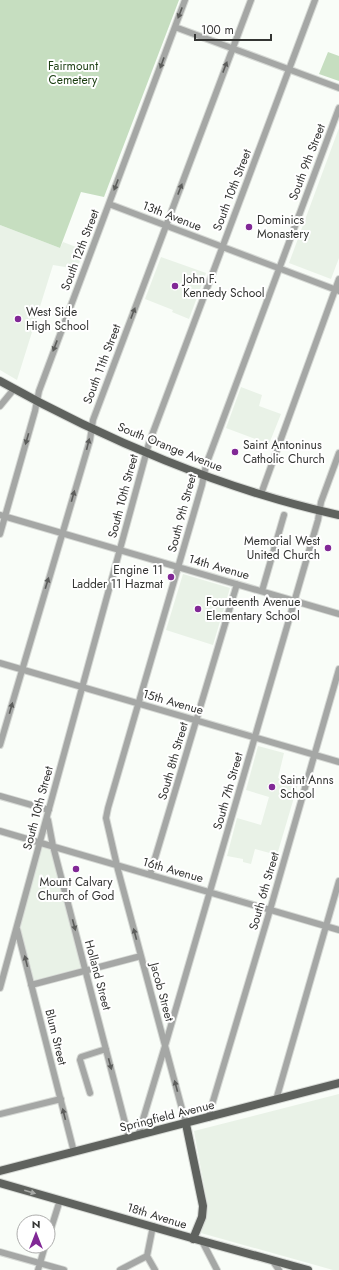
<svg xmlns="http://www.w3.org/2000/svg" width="339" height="1270" font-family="Jost,sans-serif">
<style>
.built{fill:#e9f2e7}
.green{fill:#c6dec0}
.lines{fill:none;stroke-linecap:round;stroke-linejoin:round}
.minor-casing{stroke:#d6d9d5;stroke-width:8}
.major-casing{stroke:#d6d9d5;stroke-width:10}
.minor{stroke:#a5a7a5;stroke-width:6}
.major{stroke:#5f625e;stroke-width:8}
.oneway{fill:#5c5d5b}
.oneway2{fill:#a7a9a6}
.poi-dot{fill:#812896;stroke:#fff;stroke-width:1.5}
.labels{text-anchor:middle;stroke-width:4;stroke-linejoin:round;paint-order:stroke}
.park-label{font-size:12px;fill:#1c3f12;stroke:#fff}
.street-label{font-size:12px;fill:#343533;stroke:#fff}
.poi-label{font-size:12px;fill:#343533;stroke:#fff;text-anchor:start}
</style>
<rect width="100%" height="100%" fill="#f9fdf8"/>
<path class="built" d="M339 128V258L331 279 289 263Z
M0 225 60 248 63 242 84 250 77 269 53 265 17 380 0 370Z
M161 257 206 273 189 319 172 312 173 310 145 299Z
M241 387 262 395 259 406 281 414 269 444 226 428Z
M183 574 230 588 213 645 166 630Z
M258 746 284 753 278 778 298 784 277 855 255 849 251 864 243 862V859L227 856 237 818 261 825 269 797 246 790Z
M41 843 53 847 85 970 32 984 18 926Z
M339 1094V1270H333L201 1233 206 1213 207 1202 194 1131Z"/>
<path class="green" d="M0 0H179L104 197 81 192 60 248 0 225Z
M328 52 339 56V81L319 74Z"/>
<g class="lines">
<g class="minor-casing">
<path id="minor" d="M175 27 339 88
M109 204 339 291
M0 406 14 389
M261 494 339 279
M0 515 339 614
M0 534 35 411 39 391 185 0
M262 591 284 515
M0 663 339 762
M0 745 90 440 93 420 251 0
M0 796 49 810
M48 820 53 846 129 1138
M0 831 339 930
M150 875 237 584
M17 929 74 1152
M31 985 141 956
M0 988 149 443 315 0
M90 1093 80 1060 81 1057 106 1049
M276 1100 339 881
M0 1114 61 1099
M208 1118 270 910 339 669
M186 1124 118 870 106 818 108 808 202 485 206 465 339 108
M138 1136 165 1046 318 520 321 502 339 453
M153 1226 147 1256 155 1270
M48 1238 60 1200
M202 1241 217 1270
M0 1252 64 1270
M272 1260 279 1270
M38 1270 45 1246
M120 1270 147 1256"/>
</g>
<g class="major-casing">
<path id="major" d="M0 381C103 439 224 490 339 515
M186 1124 203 1206 202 1217 193 1239
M0 1171 339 1083
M0 1183 202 1241 308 1270"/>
</g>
<use href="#minor" class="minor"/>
<use href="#major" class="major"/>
</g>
<defs><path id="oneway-solid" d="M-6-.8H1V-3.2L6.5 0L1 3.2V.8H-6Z"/></defs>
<g class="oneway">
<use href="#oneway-solid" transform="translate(180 13) rotate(111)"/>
<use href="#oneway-solid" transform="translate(162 63) rotate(110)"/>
<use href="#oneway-solid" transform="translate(225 67) rotate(-69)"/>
<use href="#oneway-solid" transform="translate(116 185) rotate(111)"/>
<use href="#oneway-solid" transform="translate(180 189) rotate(-69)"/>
<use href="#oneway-solid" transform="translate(133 313) rotate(-69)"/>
<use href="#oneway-solid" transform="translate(55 346) rotate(111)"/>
<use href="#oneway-solid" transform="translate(27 439) rotate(106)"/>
<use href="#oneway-solid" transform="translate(88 444) rotate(-76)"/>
<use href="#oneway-solid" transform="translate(73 496) rotate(-74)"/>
<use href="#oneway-solid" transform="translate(47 583) rotate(-73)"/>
<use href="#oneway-solid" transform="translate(11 708) rotate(-74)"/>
<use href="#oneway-solid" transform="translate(74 925) rotate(75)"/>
<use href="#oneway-solid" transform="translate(135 934) rotate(-105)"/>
<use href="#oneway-solid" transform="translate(26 961) rotate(-104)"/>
<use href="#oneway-solid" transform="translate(110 1064) rotate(75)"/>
<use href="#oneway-solid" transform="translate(176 1086) rotate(-105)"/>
<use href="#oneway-solid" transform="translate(64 1114) rotate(-104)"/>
</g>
<use class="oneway2" href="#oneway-solid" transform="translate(30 1192) rotate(16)"/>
<g class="poi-dot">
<circle cx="249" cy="227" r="4"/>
<circle cx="175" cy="286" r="4"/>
<circle cx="18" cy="319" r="4"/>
<circle cx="235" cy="452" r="4"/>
<circle cx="328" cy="548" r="4"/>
<circle cx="171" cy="577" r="4"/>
<circle cx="198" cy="609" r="4"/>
<circle cx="272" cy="787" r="4"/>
<circle cx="76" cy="869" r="4"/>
</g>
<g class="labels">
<g class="park-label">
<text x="73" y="70">Fairmount<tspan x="73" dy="14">Cemetery</tspan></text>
</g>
<g class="street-label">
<text transform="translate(307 162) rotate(-69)" y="4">South 9th Street</text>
<text transform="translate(232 190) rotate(-69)" y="4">South 10th Street</text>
<text transform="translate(172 216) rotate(21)" y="4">13th Avenue</text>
<text transform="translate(80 250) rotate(-69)" y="4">South 12th Street</text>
<text transform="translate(102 364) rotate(-69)" y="4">South 11th Street</text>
<text transform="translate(170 447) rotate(22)" y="4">South Orange Avenue</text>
<text transform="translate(123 496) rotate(-75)" y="4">South 10th Street</text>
<text transform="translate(182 513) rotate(-75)" y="4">South 9th Street</text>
<text transform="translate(219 567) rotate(16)" y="4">14th Avenue</text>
<text transform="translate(173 702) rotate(16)" y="4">15th Avenue</text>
<text transform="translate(173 761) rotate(-74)" y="4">South 8th Street</text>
<text transform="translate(228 791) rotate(-74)" y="4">South 7th Street</text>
<text transform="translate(38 808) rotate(-75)" y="4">South 10th Street</text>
<text transform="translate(173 870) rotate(16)" y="4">16th Avenue</text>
<text transform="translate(264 891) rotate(-74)" y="4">South 6th Street</text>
<text transform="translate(98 975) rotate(75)" y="4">Holland Street</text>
<text transform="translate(162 992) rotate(75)" y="4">Jacob Street</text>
<text transform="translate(56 1037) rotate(76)" y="4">Blum Street</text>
<text transform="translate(167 1116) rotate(-14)" y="4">Springfield Avenue</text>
<text transform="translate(157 1216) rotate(17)" y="4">18th Avenue</text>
</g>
<g class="poi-label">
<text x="257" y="224">Dominics<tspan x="257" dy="14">Monastery</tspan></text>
<text x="183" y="283">John F.<tspan x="183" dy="14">Kennedy School</tspan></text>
<text x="26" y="316">West Side<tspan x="26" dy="14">High School</tspan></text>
<text x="243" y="449">Saint Antoninus<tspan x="243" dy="14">Catholic Church</tspan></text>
<text x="320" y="545" text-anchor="end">Memorial West<tspan x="320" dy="14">United Church</tspan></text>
<text x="163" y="574" text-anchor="end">Engine 11<tspan x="163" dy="14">Ladder 11 Hazmat</tspan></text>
<text x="206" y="606">Fourteenth Avenue<tspan x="206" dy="14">Elementary School</tspan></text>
<text x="280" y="784">Saint Anns<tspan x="280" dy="14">School</tspan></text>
<text x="76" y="886" text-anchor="middle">Mount Calvary<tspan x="76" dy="14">Church of God</tspan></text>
</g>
</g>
<g transform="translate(36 1234)"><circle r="19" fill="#ffffff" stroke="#aeaead"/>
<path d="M0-3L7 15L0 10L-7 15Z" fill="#812896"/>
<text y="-6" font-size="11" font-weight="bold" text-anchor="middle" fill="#343533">N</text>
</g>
<path d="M195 34v6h76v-6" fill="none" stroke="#343533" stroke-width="2"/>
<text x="201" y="34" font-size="12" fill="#343533" stroke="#ffffff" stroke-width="3" paint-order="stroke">100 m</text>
</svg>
